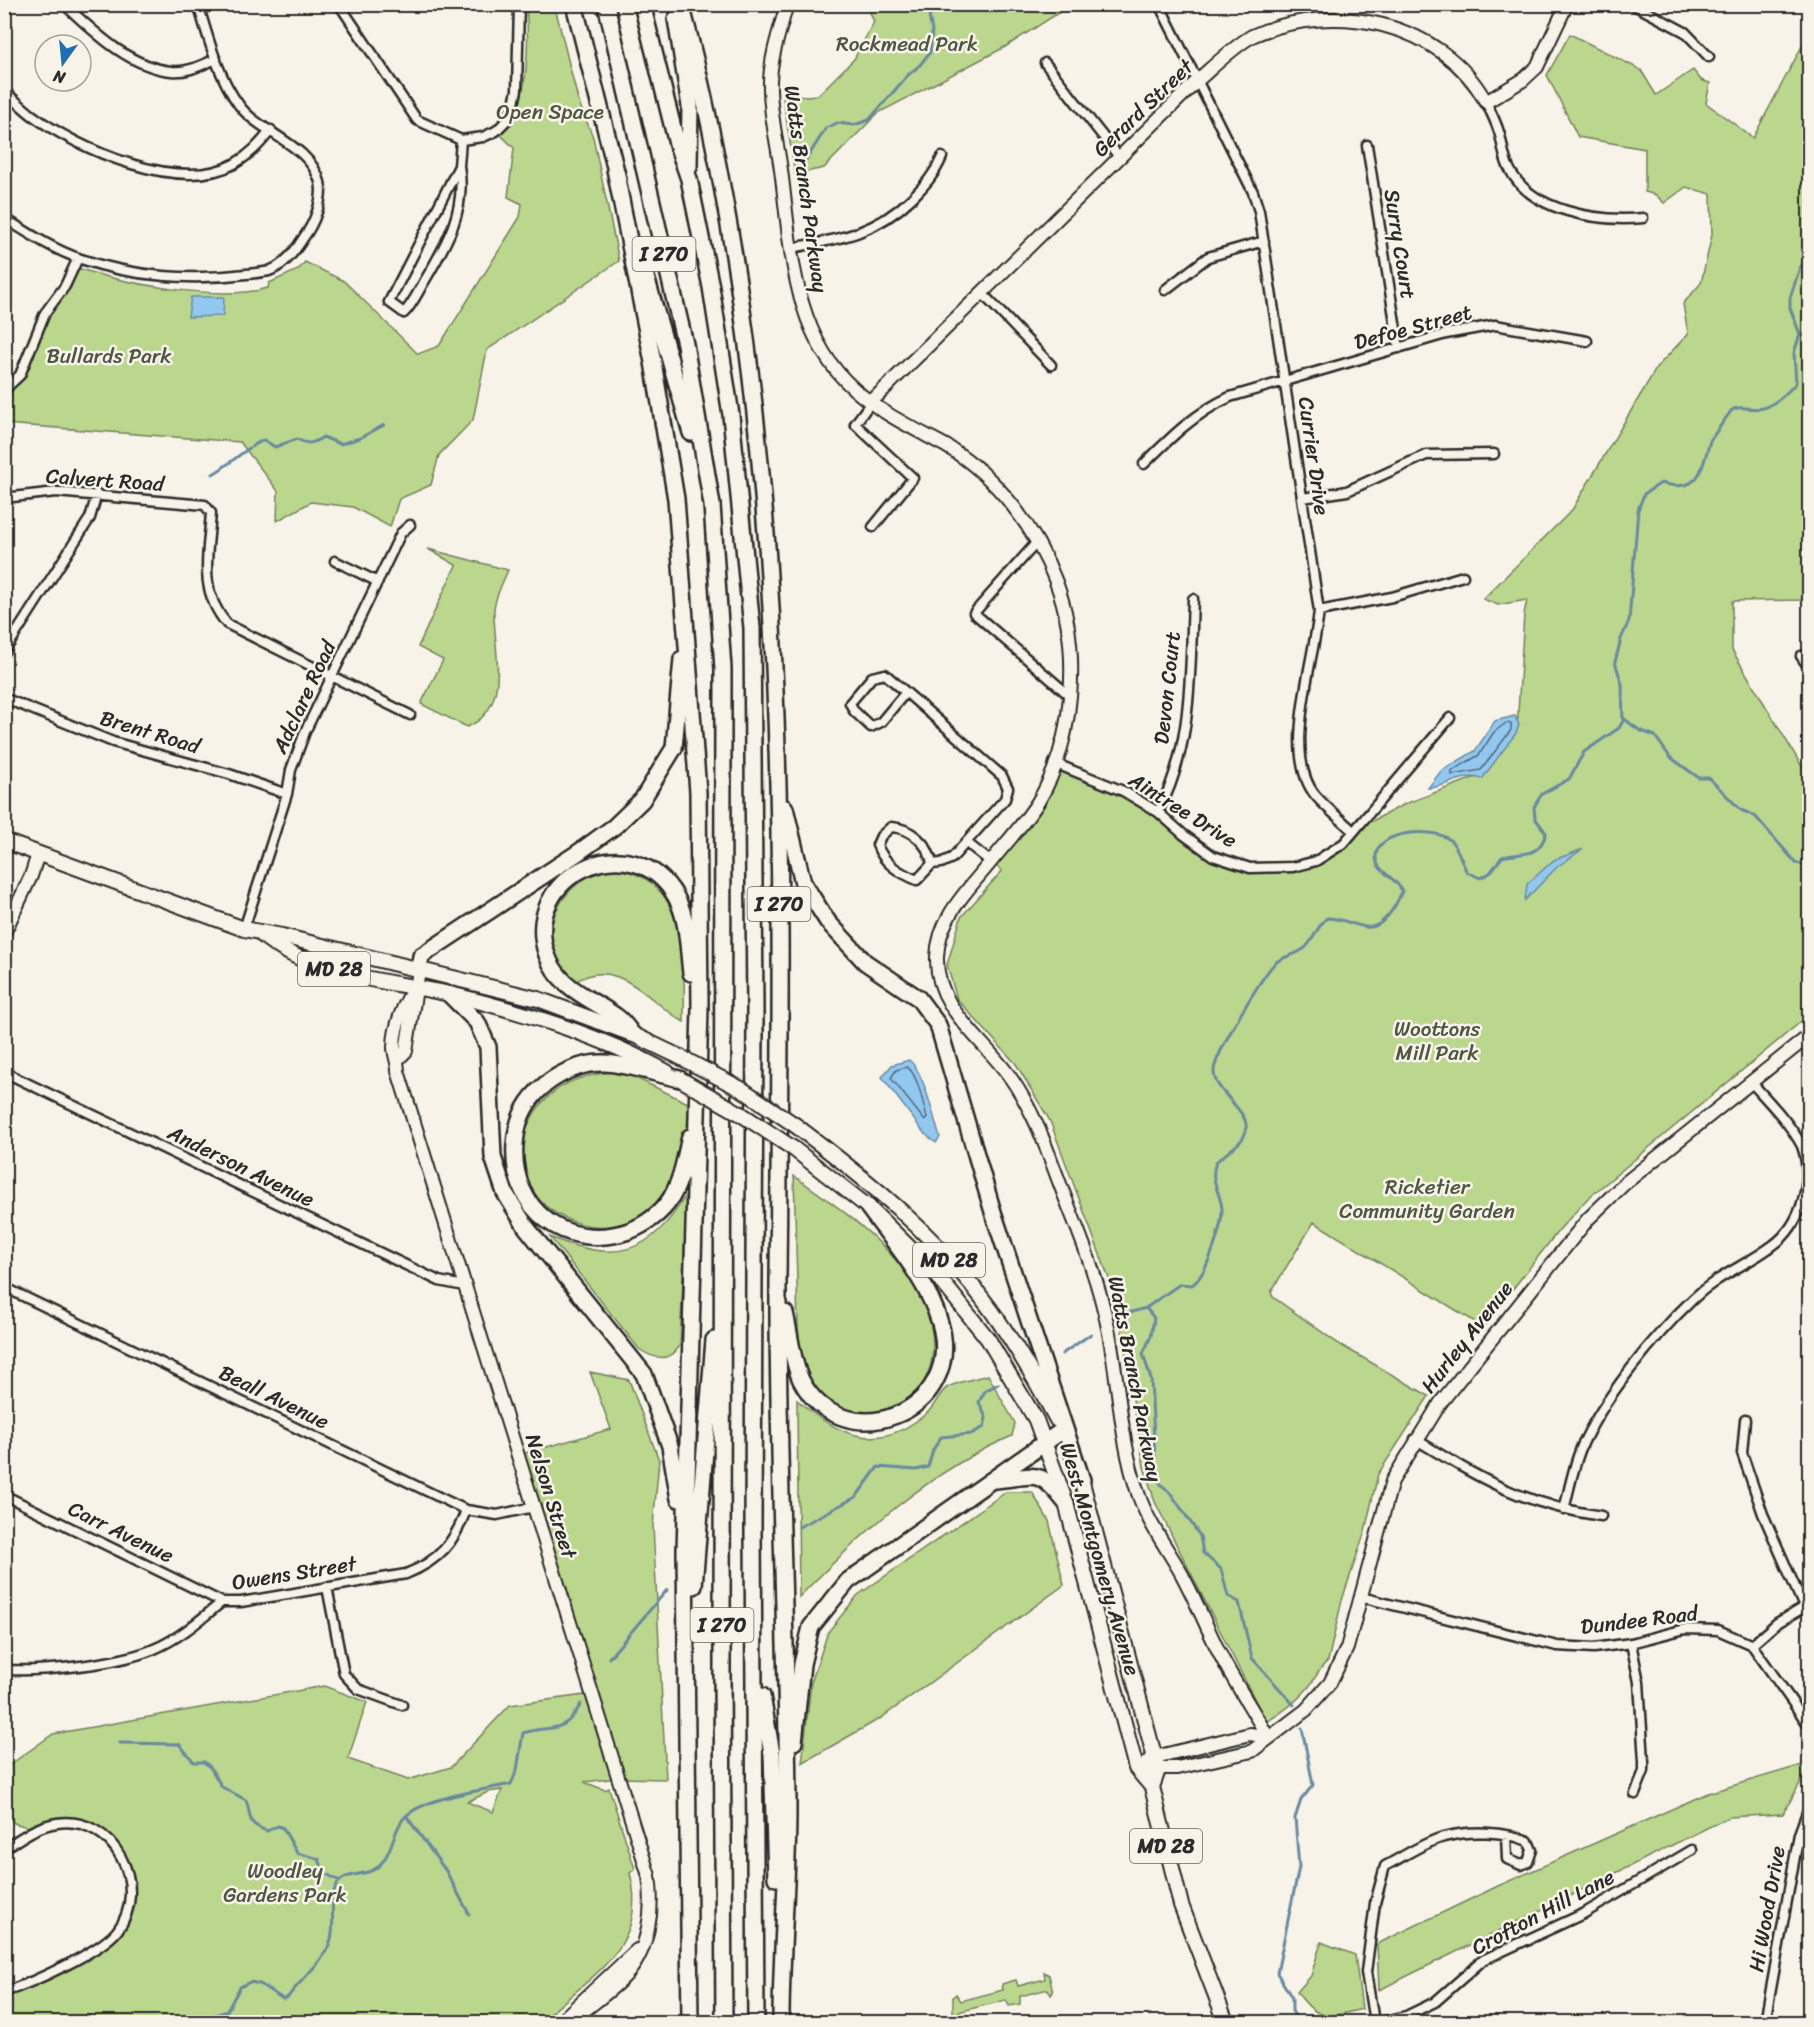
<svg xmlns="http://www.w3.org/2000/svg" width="1814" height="2027" font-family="Sriracha,sans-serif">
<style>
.green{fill:#bbd68d;stroke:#73805c;stroke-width:1.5;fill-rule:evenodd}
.water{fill:#92c8f0;stroke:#6989a1;stroke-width:1.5}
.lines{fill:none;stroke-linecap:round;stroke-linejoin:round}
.shore{stroke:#546a7a;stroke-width:1.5}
.stream{stroke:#6989a1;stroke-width:3}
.street-casing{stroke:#2b2b2b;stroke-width:13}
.secondary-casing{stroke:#2b2b2b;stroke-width:16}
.primary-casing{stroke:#2b2b2b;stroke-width:18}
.highway-casing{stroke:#2b2b2b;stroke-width:20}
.street{stroke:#f7f3e8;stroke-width:8}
.secondary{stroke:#f7f3e8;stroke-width:12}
.primary{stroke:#f7f3e8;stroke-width:14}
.highway{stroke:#f7f3e8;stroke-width:15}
.primary-bridge-casing{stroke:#2b2b2b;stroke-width:18;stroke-linecap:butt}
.primary-bridge{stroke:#f7f3e8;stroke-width:14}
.labels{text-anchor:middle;stroke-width:5;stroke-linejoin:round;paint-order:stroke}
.shield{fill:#f7f3e8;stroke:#686764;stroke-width:1.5}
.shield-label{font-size:20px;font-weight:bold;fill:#2b2b2b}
.park-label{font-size:21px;fill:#4f5644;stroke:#f7f3e8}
.street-label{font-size:21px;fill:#2b2b2b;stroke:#f7f3e8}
</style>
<rect width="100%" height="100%" fill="#f7f3e8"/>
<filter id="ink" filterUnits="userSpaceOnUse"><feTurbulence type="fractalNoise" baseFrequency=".0167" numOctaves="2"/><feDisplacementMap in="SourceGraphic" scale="12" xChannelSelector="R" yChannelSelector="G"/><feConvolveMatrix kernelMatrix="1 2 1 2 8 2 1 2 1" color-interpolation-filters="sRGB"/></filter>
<g filter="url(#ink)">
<path class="green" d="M526 5H553L557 15 578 100 593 137 619 261 487 350 473 420 439 455 431 485 399 499 390 527 353 507 311 502 277 521 278 491 240 442 5 424 4 411 44 313 72 266C119 283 221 302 268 288L269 283 298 270 305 262 344 281 418 354 439 346 520 217 522 204 508 197 514 148 500 134C530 114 529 38 526 5Z
M867 5H1071L1005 47 878 113 824 168 795 174 783 98 818 95 854 59 874 22Z
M1809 33V600L1732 601V650L1809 778V1015L1587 1199 1559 1230 1483 1327 1314 1222 1271 1292 1273 1297 1339 1344 1429 1396 1378 1474 1365 1531 1342 1600 1328 1661C1320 1666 1315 1680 1308 1688 1296 1702 1282 1713 1266 1722L1155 1502 1144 1467 1117 1300 1050 1121 1016 1064 957 999 947 965 961 917 1002 871 991 862 1035 805 1054 763 1123 791 1197 846 1250 868 1316 861 1353 831 1405 804 1484 774 1517 729 1524 614 1527 600 1498 605 1483 599 1572 510 1657 367 1688 334 1683 304 1701 283 1712 235 1711 194 1686 187 1664 203 1656 195 1645 192V149L1578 137 1547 75 1570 34 1641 70 1656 95 1693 70 1701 80 1710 83 1706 103 1753 138Z
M428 549 508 570C503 582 495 597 494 609 493 648 513 708 467 727L421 704 443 660 418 647 456 565Z
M606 869C689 869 685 962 684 1022 651 1004 616 953 574 983 568 976 558 967 555 958 540 917 568 881 606 869Z
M613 1072 634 1077 692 1105C685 1133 680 1167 664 1192 612 1272 477 1199 535 1112 554 1084 580 1075 613 1072Z
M794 1176C834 1204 878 1234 907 1274 989 1393 854 1461 811 1379 795 1350 798 1313 797 1281 796 1246 795 1211 794 1176Z
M687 1193 680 1345C671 1363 653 1359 639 1349L550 1237C615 1263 651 1256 687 1193Z
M590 1372 629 1380 659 1460 653 1526 666 1779 618 1778 584 1782 605 1790 609 1788 635 1869 630 1873C650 1950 587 1976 542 2022H5V1992L105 1943 118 1930 131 1883 111 1841 81 1824 34 1829 14 1823 5 1811V1765L8 1766 53 1734 324 1686 367 1702 348 1759 408 1780 451 1767 510 1705 592 1694 518 1455 611 1429ZM502 1790 493 1812 467 1802 488 1792Z
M988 1375 1015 1423 1012 1436C928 1472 862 1533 799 1597L797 1400C840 1438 880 1454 928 1412 935 1406 939 1392 948 1387 959 1381 975 1379 988 1375Z
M1006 1492H1032L1049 1521 1064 1585 881 1718 802 1763 811 1683 828 1632 858 1595Z
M1809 1763V1767L1783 1814 1729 1817 1379 1990 1377 1944 1498 1886 1708 1793Z
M1321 1942 1355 1955 1362 2009C1328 2017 1319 2023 1297 1992L1311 1976Z
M1044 1972 1049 1975 1053 1992 1051 1995 1048 1989 1020 1996V2004L1009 2006 1006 2000 958 2012 960 2019 953 2017V1997L956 1994 961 2001 1003 1990 1002 1984 1016 1980 1018 1986 1045 1979Z"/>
<path class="water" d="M191 297H224L223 316 188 317Z
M1515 716 1519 725 1516 733 1482 779C1466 772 1445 788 1428 788L1441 771 1475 751 1495 721Z
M1583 849 1557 867 1525 900 1527 884 1554 860Z
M909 1060C924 1071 933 1117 940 1137L936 1143 924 1133 882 1077 892 1065Z"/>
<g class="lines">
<path class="shore" d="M1506 723 1511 724V730L1481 770 1452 775V771L1479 755 1494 732Z
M907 1067C918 1074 923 1104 927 1118L925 1121 891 1078 896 1070Z"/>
<path class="stream" d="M806 160 826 128 837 123 854 125 869 120 908 75 920 65 930 52 932 31 929 16 939 11 967 10 970 4
M213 474C232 463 245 448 264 440L275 447 297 439C308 445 312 444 323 437L340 444 360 438 384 425
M1623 718 1639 730 1655 736 1670 757 1699 778H1709L1741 810 1755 816 1796 863 1810 866
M1146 1308 1154 1318 1151 1336 1143 1354 1151 1379 1156 1479 1172 1495 1200 1536 1203 1553 1221 1569 1228 1596 1239 1602 1252 1658 1294 1705
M1125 1314 1146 1308 1180 1284 1192 1285C1207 1275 1223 1226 1222 1208 1220 1192 1209 1179 1216 1162 1223 1155 1237 1147 1243 1138 1259 1113 1213 1095 1214 1071 1214 1055 1262 977 1274 964 1283 955 1297 956 1306 947 1315 938 1317 926 1327 918 1342 918 1352 925 1366 927 1383 930 1397 904 1402 891 1396 876 1375 873 1376 855 1379 830 1434 827 1450 840 1459 848 1461 862 1467 872L1480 878 1490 873 1502 857C1521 852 1539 859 1546 833L1535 818 1534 807 1538 800 1542 794 1569 779 1584 752 1619 728 1623 721 1622 684 1615 662 1621 639 1629 621 1638 510 1644 494 1661 483C1700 494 1701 471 1710 441 1711 439 1729 414 1731 411 1739 404 1753 411 1763 408 1775 405 1788 392 1796 383L1794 353 1800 334 1790 308V298L1800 267 1810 257
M1062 1354 1091 1334
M799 1527 856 1497 878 1467 916 1470 928 1467 933 1450 941 1437 971 1434 984 1427 986 1418 979 1402 985 1391 998 1384
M609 1658 667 1590
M120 1743 179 1744 194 1762H204L210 1767 222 1787 246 1800C253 1818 244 1822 267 1831L278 1826 283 1828 297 1853 319 1859 324 1873 340 1881
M407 1817 446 1871 469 1914
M195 2022 227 2011 240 1987 250 1982 260 1984 283 1999 288 1997C302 1977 329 1959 332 1934 334 1919 330 1903 335 1888 342 1871 363 1877 375 1869 391 1857 391 1839 401 1822 415 1798 485 1790 511 1784L517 1770 523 1733C553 1724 563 1736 581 1704
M1299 2022 1292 2011V1998L1277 1973 1299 1867 1295 1818 1301 1800 1313 1785 1302 1728"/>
<g class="street-casing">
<path id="street" d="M64 4C93 31 129 67 171 71 187 73 202 65 216 59
M339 4 417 120 461 140 483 137 496 131 507 120 513 108 517 90 519 4
M1159 4 1253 192 1259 211 1319 611C1314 662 1281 756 1316 796 1327 809 1341 819 1353 831
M1632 4 1685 32 1709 57
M1045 63 1120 158
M4 91C14 99 23 108 32 115 78 149 179 194 234 164 250 155 260 144 271 130
M1486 102C1491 112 1496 122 1499 132 1503 144 1503 157 1509 168 1530 212 1599 222 1643 218
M1367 145 1399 348
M459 166C467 210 446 245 424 282 418 292 412 305 404 313L389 302 459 166 461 140
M4 218C28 233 54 250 81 259 133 277 192 281 246 274 253 273 262 273 269 271 284 266 296 250 304 237 314 224 324 199 320 182 310 144 259 133 239 105 218 77 208 37 198 4
M791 248C840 239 875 234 912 198 925 185 935 174 942 157
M1165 290 1208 257 1264 241
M981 292 1051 365
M4 390 20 375 45 313 65 286 78 258
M871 402 855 424 913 478 873 527
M1144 464C1171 437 1195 413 1230 397L1446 334 1495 325 1587 341
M4 498 56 492 205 505 211 513C208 555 198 590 227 624L410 715
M1303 498 1347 491 1426 455 1494 454
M1037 542 974 613 1070 696
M335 561 378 582
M1319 611 1392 597 1463 576
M4 652 90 518 97 494
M1810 654 1801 656 1810 669
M906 692 881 722 871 727 854 711 850 703 872 677 885 674 1002 776 1008 788 1005 799 952 858 941 863 932 864 917 880C900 873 884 864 877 845L881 836 891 827C911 828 929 844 932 864
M4 698 113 742 229 774 287 794
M1054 763 1123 791 1158 812 1184 835 1213 856 1250 868 1293 867 1316 861 1344 843 1450 718
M1158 812C1193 748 1190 670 1193 599
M967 843 991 862
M244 929 287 794 291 770 305 732 401 533 410 525
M4 1072 439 1281 464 1286
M4 1287 466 1510 497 1515 534 1507
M1745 1420 1742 1453 1763 1514 1803 1605
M1415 1439C1482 1480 1522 1504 1601 1516
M4 1495 222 1602
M1564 1510C1569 1490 1573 1468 1581 1448 1602 1400 1654 1336 1693 1299 1718 1275 1745 1266 1772 1246 1802 1225 1814 1180 1802 1146 1789 1122 1769 1102 1751 1082
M327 1587 344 1674 358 1689 402 1705
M1361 1597 1557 1646 1594 1648 1631 1643 1685 1629 1718 1630 1752 1645 1810 1727
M1631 1643 1639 1682 1644 1762V1771L1635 1794
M1752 1645 1777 1623 1810 1604
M4 1670C43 1672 119 1664 154 1649 180 1638 201 1619 222 1602H241L406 1574C439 1561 455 1542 466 1510
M4 1849C21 1838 36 1826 57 1823 114 1814 151 1888 117 1931 100 1952 32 1983 4 1992
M1374 2022 1366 1972 1375 1903 1385 1866C1403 1857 1424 1842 1444 1837 1469 1830 1504 1831 1528 1841L1532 1850 1528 1862 1521 1865 1507 1859 1506 1835
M1381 2022 1406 2016 1435 2002 1483 1960 1583 1914 1692 1850
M1765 2022 1799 1834 1810 1804"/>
</g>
<g class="secondary-casing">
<path id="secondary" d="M787 4C780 30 771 55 770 81 769 110 777 141 781 170 791 245 792 335 854 389 882 414 913 428 946 446 996 475 1036 529 1056 582 1081 648 1075 741 1038 802 1024 824 1005 844 989 864 966 892 938 919 937 957 935 1010 986 1040 1012 1080 1021 1093 1029 1108 1036 1123 1047 1147 1055 1172 1065 1197 1082 1240 1099 1282 1108 1328 1119 1382 1120 1440 1138 1493 1147 1521 1165 1545 1180 1571 1196 1600 1208 1631 1223 1660 1237 1686 1253 1711 1268 1737
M871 402 1198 80C1215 65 1232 48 1252 36 1333 0 1442 21 1486 102L1523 80 1537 67 1567 4
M4 933 31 876 38 854
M414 988C403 1006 394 1026 394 1047 394 1055 398 1062 398 1071L649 1876C654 1909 649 1952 624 1977 608 1994 588 2006 571 2022
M398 1059 406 1051 419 970
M1147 1762 1155 1757 1250 1734 1268 1737
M1136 1768H1177L1252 1751 1306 1710 1330 1683 1347 1648 1392 1481 1441 1402 1588 1219 1624 1184 1810 1035
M560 2022 637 1950"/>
</g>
<g class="primary-casing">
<path id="primary" d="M4 841 244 929 282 936 538 999 632 1034 680 1057
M261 934C312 978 390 980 454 995 526 1013 602 1036 667 1072
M795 1125C866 1179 938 1236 991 1310 1016 1345 1037 1382 1057 1420
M794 1149 868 1207 936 1274 988 1339 1036 1420 1066 1503 1136 1768 1152 1787 1181 1905 1226 2022
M1079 1471 1158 1770 1152 1787"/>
</g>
<g class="highway-casing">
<path id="highway" d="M574 4 618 179
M606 4 685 344 712 505 723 669 722 1670 724 2022
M642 4 677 144 689 179 711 287 731 415 752 628 755 1010 753 1531 756 2022
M681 4C792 419 782 853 778 1279 777 1456 787 1632 788 1809 788 1880 781 1951 781 2022
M676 19 690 106 689 167
M615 169 653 362 676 499 698 792 700 1008 685 1551 690 2022
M642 263 691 433
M785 808 803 883 828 922 865 962 918 998 938 1025 993 1212 1082 1480
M419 970 421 956 579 852 615 826 642 800 674 748 682 659
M450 995 477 1022 488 1047 493 1157 505 1193 526 1227 644 1374 670 1446 679 1499
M632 1034C628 1029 623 1021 617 1017 591 998 559 989 547 955 519 875 634 822 676 897 688 919 688 948 691 973
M680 1079C656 1074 629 1064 604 1063 581 1062 554 1075 538 1091 523 1106 517 1122 515 1144 510 1210 566 1252 629 1231 645 1225 662 1213 671 1198 682 1179 685 1158 690 1137
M785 1313C790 1334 792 1361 801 1380 842 1460 966 1413 940 1323 927 1279 895 1244 868 1207
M996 1480C1037 1476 1039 1468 1066 1503
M694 1586 714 1340
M762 1696 772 1754 776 1878
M794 1742 802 1664 811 1627 848 1581 1063 1430"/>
</g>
<use href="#street" class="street"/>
<use href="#secondary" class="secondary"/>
<use href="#primary" class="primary"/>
<use href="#highway" class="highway"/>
<g class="primary-bridge-casing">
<path id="primary-bridge" d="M680 1057 743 1090 795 1125
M680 1079 741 1114 794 1149"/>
</g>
<use href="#primary-bridge" class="primary-bridge"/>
</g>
</g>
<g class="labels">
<g class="shield">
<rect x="632.5" y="237" width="63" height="34" rx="4.5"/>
<rect x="747.5" y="887" width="63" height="34" rx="4.5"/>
<rect x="298" y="952" width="72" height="34" rx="4.5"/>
<rect x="913" y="1243" width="72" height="34" rx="4.5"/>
<rect x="690.5" y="1608" width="63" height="34" rx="4.5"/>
<rect x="1130" y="1829" width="72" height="34" rx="4.5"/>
</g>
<g class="shield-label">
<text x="664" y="261">I 270</text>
<text x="779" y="911">I 270</text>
<text x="334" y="976">MD 28</text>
<text x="949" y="1267">MD 28</text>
<text x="722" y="1632">I 270</text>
<text x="1166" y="1853">MD 28</text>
</g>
<g class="park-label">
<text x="907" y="51">Rockmead Park</text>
<text x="550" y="119">Open Space</text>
<text x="109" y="363">Bullards Park</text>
<text x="1437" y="1036">Woottons<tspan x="1437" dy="24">Mill Park</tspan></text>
<text x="1427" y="1194">Ricketier<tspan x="1427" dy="24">Community Garden</tspan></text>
<text x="285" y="1878">Woodley<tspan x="285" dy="24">Gardens Park</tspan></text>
</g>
<g class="street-label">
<text transform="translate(1143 108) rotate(-44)" y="7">Gerard Street</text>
<text transform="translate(806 189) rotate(82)" y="7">Watts Branch Parkway</text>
<text transform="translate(1400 244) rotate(81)" y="7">Surry Court</text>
<text transform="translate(1413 327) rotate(-15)" y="7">Defoe Street</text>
<text transform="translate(1314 456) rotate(82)" y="7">Currier Drive</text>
<text transform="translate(105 480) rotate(4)" y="7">Calvert Road</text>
<text transform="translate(1167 688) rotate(-84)" y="7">Devon Court</text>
<text transform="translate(304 697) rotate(-65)" y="7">Adclare Road</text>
<text transform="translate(150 732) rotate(17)" y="7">Brent Road</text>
<text transform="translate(1183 810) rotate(32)" y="7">Aintree Drive</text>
<text transform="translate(241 1166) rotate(26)" y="7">Anderson Avenue</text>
<text transform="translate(1467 1337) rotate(-52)" y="7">Hurley Avenue</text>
<text transform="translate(1135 1379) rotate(79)" y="7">Watts Branch Parkway</text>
<text transform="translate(274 1397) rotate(26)" y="7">Beall Avenue</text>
<text transform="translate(551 1496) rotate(73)" y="7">Nelson Street</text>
<text transform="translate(121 1532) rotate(26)" y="7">Carr Avenue</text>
<text transform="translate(1100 1559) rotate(74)" y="7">West Montgomery Avenue</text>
<text transform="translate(294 1573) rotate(-9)" y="7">Owens Street</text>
<text transform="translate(1639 1620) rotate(-7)" y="7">Dundee Road</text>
<text transform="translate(1767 1909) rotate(-80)" y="7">Hi Wood Drive</text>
<text transform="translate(1543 1912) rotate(-28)" y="7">Crofton Hill Lane</text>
</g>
</g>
<rect width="1814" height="2027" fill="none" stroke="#f7f3e8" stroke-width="24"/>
<rect x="12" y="12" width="1790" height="2003" fill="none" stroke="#2b2b2b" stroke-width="2" filter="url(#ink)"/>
<g transform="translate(63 63) rotate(195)"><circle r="28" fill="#f7f3e8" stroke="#a5a39c" stroke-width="1.5"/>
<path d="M0-4.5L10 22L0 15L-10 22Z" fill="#1f6fb2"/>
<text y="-9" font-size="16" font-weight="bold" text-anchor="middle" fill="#2b2b2b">N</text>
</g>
</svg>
